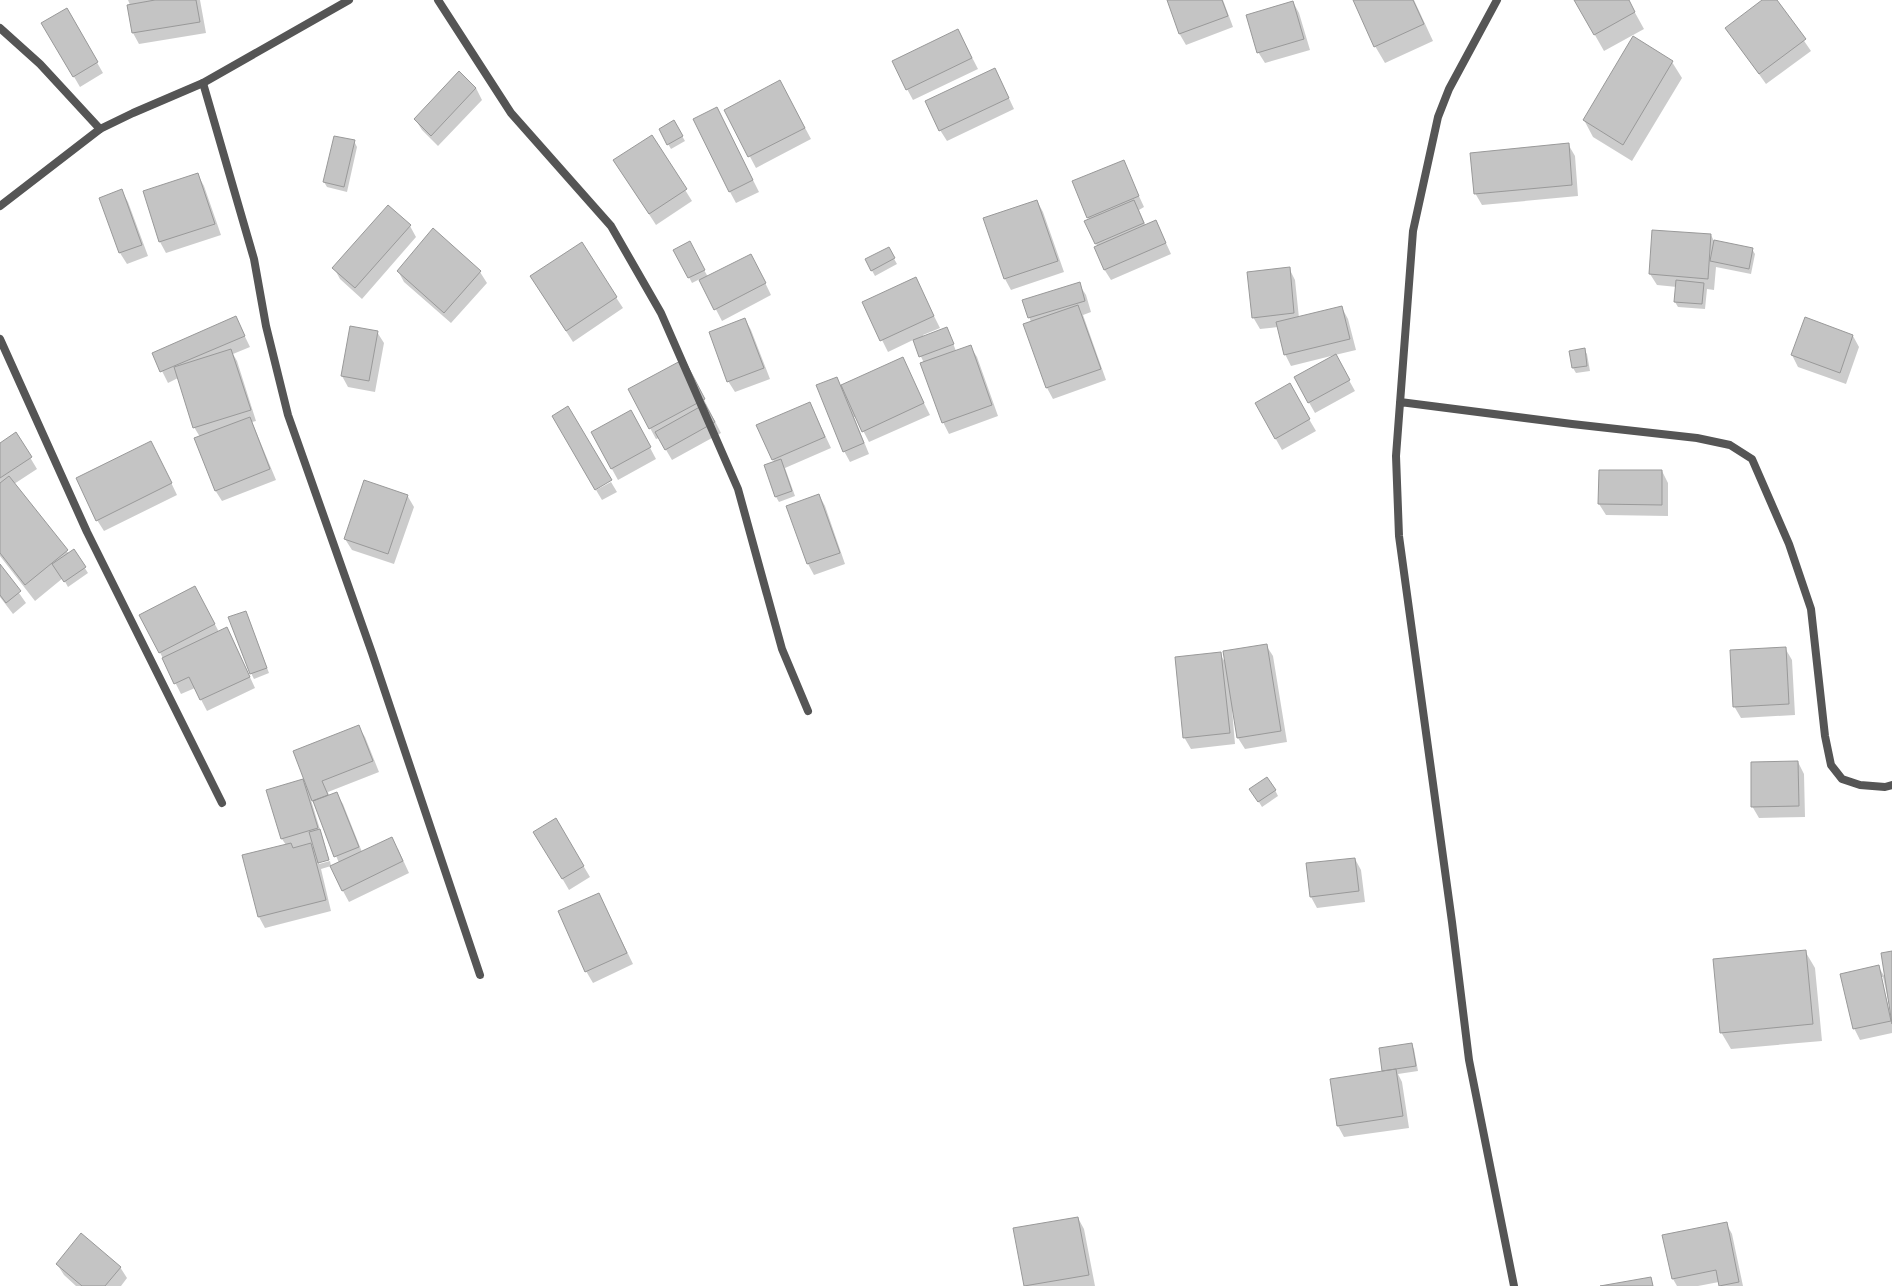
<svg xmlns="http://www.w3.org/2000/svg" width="1892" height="1286" font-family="Lato,sans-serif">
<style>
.shadow{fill:#0003;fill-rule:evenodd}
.building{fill:#c4c4c4;stroke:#999}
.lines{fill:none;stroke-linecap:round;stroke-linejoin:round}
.minor{stroke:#555;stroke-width:8}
.tertiary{stroke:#555;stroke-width:8}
</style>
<rect width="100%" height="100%" fill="#fff"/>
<path class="shadow" d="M128 0H200L206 33 139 44 133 33 128 5H130Z
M1168 0H1223L1233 27 1186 45 1179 33Z
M1354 0H1414L1433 41 1385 63 1375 46Z
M1575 0H1628L1644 29 1604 51Z
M1764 0H1776L1811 51 1766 84 1726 28Z
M1293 2 1299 13 1310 50 1265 63 1258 52Z
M67 10 103 73 80 87 43 24Z
M958 30 978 69 913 100 907 89Z
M1672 62 1682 78 1632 161 1593 137 1584 120Z
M459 73 476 88 482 100 438 146 422 130 415 119Z
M1001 81 1014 109 947 141 940 130Z
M786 92 811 139 756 168 725 110Z
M717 108 759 192 736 203 730 192Z
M674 122 685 141 671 149 660 130Z
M652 137 692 201 656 225 621 171Z
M354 141 357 147 347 192 327 187 324 182Z
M1568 144 1575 156 1578 196 1482 205 1475 193Z
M1123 161 1144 207 1139 210 1146 226 1156 221 1171 254 1111 280 1104 269 1088 217Z
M198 175 204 186 221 235 166 253 160 242 144 192Z
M122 191 128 202 148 256 127 264 120 253 100 199Z
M1037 201 1043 212 1064 272 1011 290 1005 279 984 218Z
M410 226 416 237 362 299 340 279 334 268Z
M1653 231 1711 235 1714 241 1752 249 1755 254 1751 274 1716 267 1714 290 1707 289 1705 309 1678 307 1675 302 1677 287 1657 285 1650 274Z
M689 243 708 277 757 266 771 295 722 321 700 279 692 283 675 250Z
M581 244 623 308 573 342 538 288Z
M888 248 897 264 875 276 866 260Z
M1289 268 1295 280 1299 318 1342 308 1348 319 1356 350 1335 355 1355 391 1315 413 1295 378 1335 355 1291 366 1285 354 1278 327 1260 329 1253 317Z
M398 271 480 272 487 283 451 323 404 282Z
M915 278 940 328 923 335 924 337 949 333 956 351 970 346 977 357 998 416 949 434 943 422 924 363 913 340 888 352 863 302Z
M1079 284 1086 295 1091 312 1083 315 1106 380 1053 399 1047 388 1031 322 1023 300Z
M236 318 250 347 233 354 237 361 256 421 252 422 276 480 222 501 215 490 200 437 194 427 178 378 168 383 153 353Z
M745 319 751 330 770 379 735 392 728 381Z
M377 332 384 343 375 392 348 387 342 376Z
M1853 336 1859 347 1846 384 1798 367 1792 355Z
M1584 349 1587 354 1590 371 1576 373 1573 368 1570 351Z
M902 359 930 415 869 442 856 417H854L869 454 850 462 844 451 837 378 841 386Z
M690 372 721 433 672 460 659 438 656 439 650 428Z
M1289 385 1316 431 1282 450 1256 404Z
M810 403 831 448 785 468 795 496 779 502 776 497 774 462 773 459Z
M637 423 656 459 618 480 592 433Z
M16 434 37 469 14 484 69 554 74 551 88 573 68 587 63 578 35 601 0 556V444Z
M157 453 177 495 104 531 97 520Z
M1662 471 1668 483V516L1606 515 1599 504Z
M611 482 617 492 602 500 596 490Z
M407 495 414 507 394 564 352 550 345 539Z
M819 495 825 506 845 564 814 575 808 564Z
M0 566 26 603 13 614 0 597Z
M201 598 219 632 233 640 255 688 207 711 195 688 181 694 141 615Z
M248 617 269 673 254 679 251 673Z
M1266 645 1273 656 1287 742 1245 749 1238 738 1233 709H1232L1235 744 1191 749 1184 737 1220 654 1225 662Z
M1785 648 1792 660 1795 715 1741 718 1734 706Z
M358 726 365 737 379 772 328 792 329 796 336 793 343 804 362 852 398 849 409 873 349 902 343 891 339 863 313 800H311L329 859 319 862V864L330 861 331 866 321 869 331 911 265 928 259 917 286 845 282 839 267 791 302 780 309 789ZM311 843H313L315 850Z
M1798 762 1804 774 1805 817 1759 818 1752 806Z
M1275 790 1278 796 1262 807 1254 794Z
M556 820 590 877 569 890 535 832Z
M1355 859 1361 870 1365 902 1317 908 1311 897Z
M599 894 633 964 593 983 586 971Z
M1805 951 1815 968 1822 1041 1731 1049 1721 1032Z
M1892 952V1017L1883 977H1881L1892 1021V1033L1860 1040 1854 1028 1878 966 1886 979Z
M1411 1044 1414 1049 1418 1071 1398 1074 1402 1082 1409 1128 1344 1137 1338 1126 1383 1072 1380 1049Z
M1078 1218 1084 1229 1095 1286H1025L1015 1229Z
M1726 1223 1732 1234 1743 1286H1720L1719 1282 1698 1286H1677L1673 1279Z
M57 1264 120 1267 127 1278 121 1286H76L64 1275Z"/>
<path class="building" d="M155 0H196L200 22 132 33 127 5Z
M1167 0H1222L1228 16 1179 34Z
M1353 0H1413L1424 24 1374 47Z
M1574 0H1629L1635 12 1594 35Z
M1762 0H1777L1806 39 1759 74 1725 28Z
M1293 1 1304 39 1257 53 1246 15Z
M67 8 98 62 73 77 41 23Z
M958 29 972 58 906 90 892 61Z
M1633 36 1673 61 1623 145 1583 120Z
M995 68 1009 98 939 131 925 101Z
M459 71 476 88 431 136 414 119Z
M780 80 805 128 748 157 724 110Z
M717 107 753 180 729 192 693 119Z
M674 120 683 136 667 145 659 129Z
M652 135 687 189 649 214 613 160Z
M334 136 355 140 344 187 323 182Z
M1569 143 1572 185 1474 194 1470 153Z
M1124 160 1139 196 1087 218 1072 181Z
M198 173 215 224 159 242 143 191Z
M122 189 142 245 119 253 99 198Z
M1037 200 1058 261 1004 279 983 218Z
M1134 200 1144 223 1095 244 1084 221Z
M388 205 411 225 355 288 332 268Z
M1156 220 1166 243 1104 270 1094 247Z
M433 228 481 271 444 313 397 271Z
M1652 230 1711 234 1708 279 1649 274Z
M1714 240 1753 248 1749 269 1710 261Z
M690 241 705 270 688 278 673 250Z
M582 242 617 297 566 331 530 276Z
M889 247 895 258 871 271 865 259Z
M751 254 766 283 714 310 699 280Z
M1290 267 1294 313 1252 318 1247 272Z
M916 277 934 316 880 341 862 302Z
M1676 280 1704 283 1702 304 1674 302Z
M1080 282 1085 301 1028 318 1022 300Z
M1078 305 1101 369 1046 388 1023 324Z
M1342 306 1350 339 1284 355 1276 322Z
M236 316 245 336 160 372 152 353Z
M1805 317 1853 335 1840 373 1791 355Z
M745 318 764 368 727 382 709 332Z
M350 326 378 331 369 381 341 376Z
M947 327 954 344 919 357 913 340Z
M971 345 992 405 942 423 920 363Z
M1585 348 1587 366 1572 368 1569 351Z
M231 349 251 410 193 428 174 367Z
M1336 354 1350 380 1308 403 1294 377Z
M903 357 924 403 862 432 841 385Z
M684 359 705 399 649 429 628 389Z
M837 377 864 443 843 452 816 385Z
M1290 383 1310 419 1275 439 1255 403Z
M810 402 825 437 772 460 756 425Z
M705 404 715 422 665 450 655 432Z
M568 406 612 480 595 490 552 416Z
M631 410 651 447 611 469 591 432Z
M250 417 270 469 215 491 194 438Z
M16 432 32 457 0 478V443Z
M151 441 172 483 96 521 76 478Z
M781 459 792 491 775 497 764 465Z
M1599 470H1662V505L1598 504Z
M9 476 68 550 25 585 0 553V483Z
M364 480 408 495 388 554 344 539Z
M819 494 840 553 807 564 786 506Z
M74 549 86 567 64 582 52 564Z
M0 564 21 591 6 603 0 595Z
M195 586 215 624 159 653 139 615Z
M246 611 267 668 250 674 228 617Z
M227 627 250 677 200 700 189 677 174 684 162 658Z
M1267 644 1281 731 1237 738 1223 651Z
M1786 647 1789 704 1733 707 1730 650Z
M1221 652 1230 733 1183 738 1175 657Z
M359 725 373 761 322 781 328 795 312 801 293 751Z
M1798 761 1799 806 1751 807V762Z
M1267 777 1276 790 1258 802 1249 789Z
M303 779 318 828 281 839 266 790Z
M337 792 359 847 334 857 313 801Z
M556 818 584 866 562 879 533 832Z
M320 829 329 860 318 863 309 832Z
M392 837 403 861 342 891 330 866Z
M291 843 293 848 311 843 326 900 258 917 242 855Z
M1355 858 1359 891 1310 897 1306 863Z
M599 893 627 953 585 972 558 911Z
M1806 950 1813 1024 1720 1033 1713 959Z
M1892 951V1024L1881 953Z
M1879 965 1891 1021 1853 1029 1840 974Z
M1412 1043 1416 1066 1382 1071 1379 1048Z
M1396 1069 1403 1116 1337 1126 1330 1079Z
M1078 1217 1089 1275 1024 1286 1013 1228Z
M1727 1222 1739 1282 1719 1286 1716 1270 1672 1279 1662 1235Z
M81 1233 121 1267 105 1286H82L56 1264Z
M1651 1277 1653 1286H1600Z"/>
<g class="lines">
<path class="minor" d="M438 0 511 113 611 226 661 313 738 489 782 649 808 711
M1497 0 1449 89 1438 117 1413 231 1396 456 1399 536 1452 922 1469 1060 1514 1286
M0 28 40 64 100 129
M203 83 254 259 266 326 288 415 372 653 480 975
M0 339 87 532 222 803
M1400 402 1572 424 1697 438 1730 445 1752 459 1789 544 1811 609 1825 736 1831 765 1842 779 1860 785 1885 787 1892 785"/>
<path class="tertiary" d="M0 206 100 129 133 113 203 83 349 0"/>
</g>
</svg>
